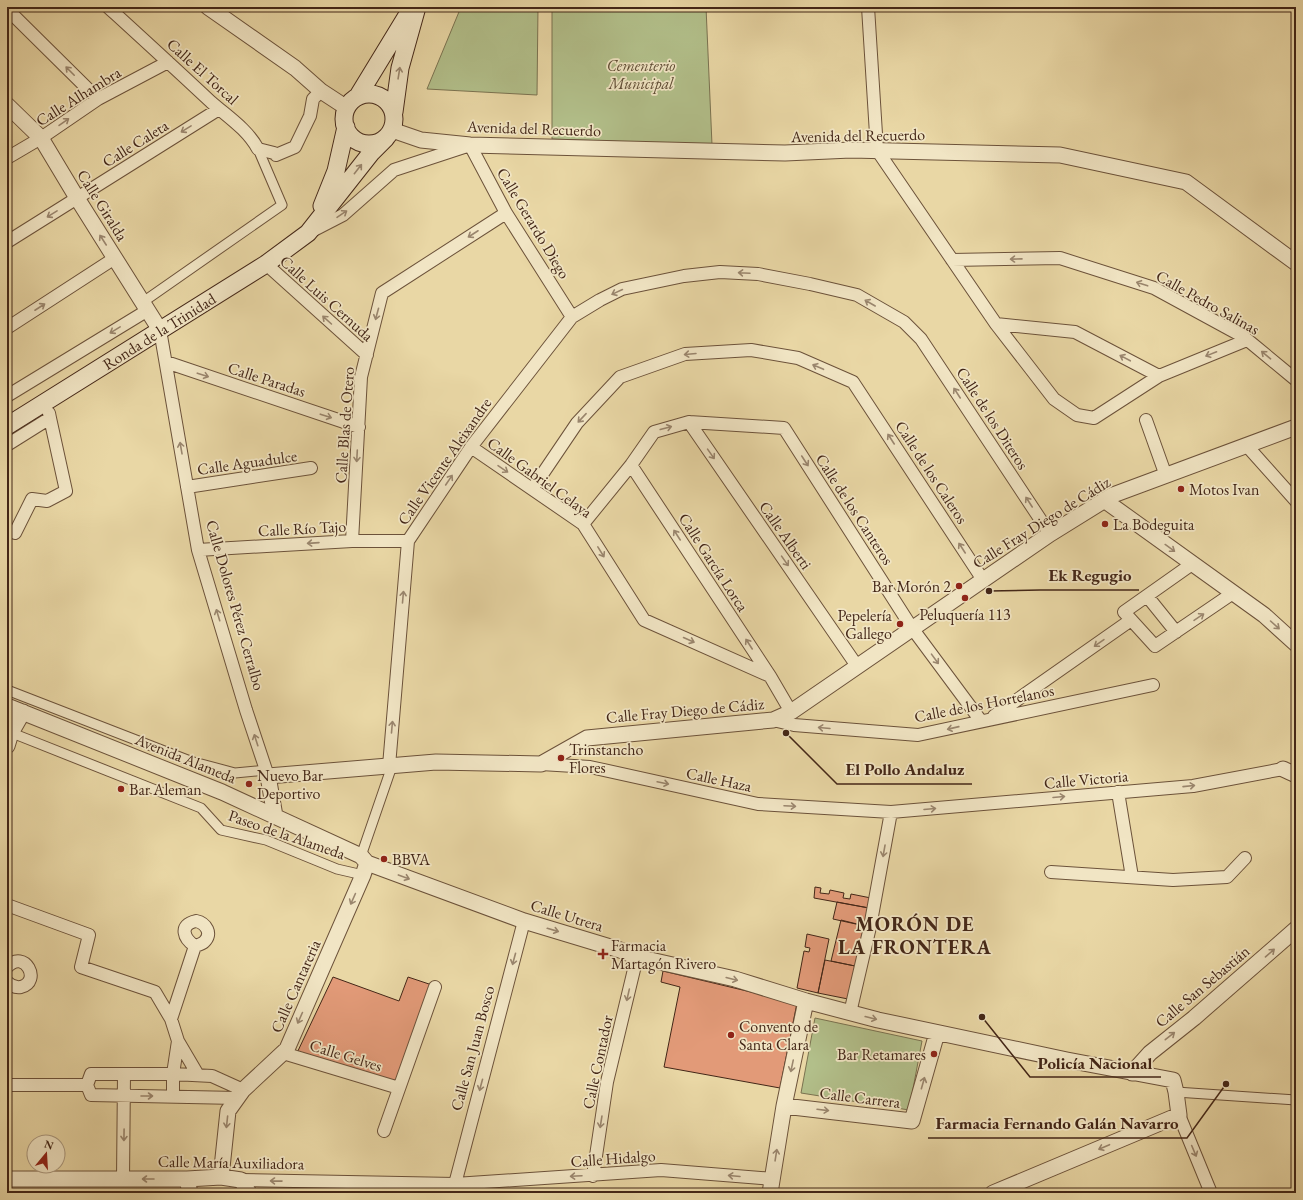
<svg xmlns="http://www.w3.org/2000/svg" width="1303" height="1200" font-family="'EB Garamond',serif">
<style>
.green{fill:#b2bf8a;stroke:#7a7250}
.building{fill:#e29a78;stroke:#432617}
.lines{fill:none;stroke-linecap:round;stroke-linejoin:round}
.pedestrian-casing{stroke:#6c523a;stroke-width:11}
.minor-casing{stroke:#6c523a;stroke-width:14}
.tertiary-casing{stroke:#6c523a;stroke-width:17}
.secondary-casing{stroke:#432617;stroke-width:19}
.pedestrian{stroke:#f1e5c4;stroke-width:9}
.minor{stroke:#f1e5c4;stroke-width:12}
.tertiary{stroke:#f1e5c4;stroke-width:15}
.secondary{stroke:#f1e5c4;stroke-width:17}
.oneway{stroke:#9a866e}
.poi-dot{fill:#8f2418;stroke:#f1e5c4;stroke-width:1.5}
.labels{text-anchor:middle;stroke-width:3.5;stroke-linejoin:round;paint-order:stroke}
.park-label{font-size:16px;font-style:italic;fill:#5f4c34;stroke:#f1e5c4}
.street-label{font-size:16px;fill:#432617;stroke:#f1e5c4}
.poi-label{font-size:16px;fill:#432617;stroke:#f1e5c4;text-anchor:start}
.district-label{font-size:20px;font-weight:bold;letter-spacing:1px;fill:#432617;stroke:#f1e5c4}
.leader{fill:none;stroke:#432617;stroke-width:1.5}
.callout-dot{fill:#432617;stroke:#f1e5c4;stroke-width:1.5}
.callout-label{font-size:17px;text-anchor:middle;font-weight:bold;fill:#432617;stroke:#f1e5c4;stroke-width:3.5;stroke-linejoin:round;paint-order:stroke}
</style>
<rect width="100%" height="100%" fill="#e9d7a5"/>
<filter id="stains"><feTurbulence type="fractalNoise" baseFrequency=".005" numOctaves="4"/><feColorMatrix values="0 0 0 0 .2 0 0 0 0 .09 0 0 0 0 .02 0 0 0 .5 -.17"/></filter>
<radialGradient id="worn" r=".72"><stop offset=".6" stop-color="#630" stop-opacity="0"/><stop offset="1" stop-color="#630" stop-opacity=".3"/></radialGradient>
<path class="green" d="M461 7H538L537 95 427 89Z
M552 7H706L712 145 552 139Z
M815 1018 922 1041 909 1110 801 1093Z"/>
<path class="building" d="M815 887 821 888 820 893 829 894 830 890 844 893 843 898 850 899 851 894 871 898 869 908 814 898Z
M837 902 869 908 865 926 833 919Z
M841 920 865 926 855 966 831 961Z
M807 934 829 939 818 993 797 988 804 951 809 952 810 948 805 947Z
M825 960 855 966 848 999 818 993Z
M663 971 797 1003 780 1088 664 1067 680 987 661 982Z
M333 977 399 1001 408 977 432 985 398 1084 296 1055Z"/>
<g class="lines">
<g class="pedestrian-casing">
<path id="pedestrian" d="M143 302 282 205 258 149
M7 690 190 761 235 773 266 770
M7 731 201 808 221 830 266 840 337 869 363 875
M361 856 392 766
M1176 1092 1296 1100"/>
</g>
<g class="minor-casing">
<path id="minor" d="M108 7C143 39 177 70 211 102 228 117 247 129 258 149L274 153 276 155 295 147 310 116 313 99 321 91
M868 7 877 150 996 324 1054 399 1077 415 1094 418 1159 376 1247 340
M7 9 98 99
M7 158 41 138 98 99 168 62
M312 231 343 215 394 170 470 145 506 213 572 317
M7 242 219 109
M952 260 1060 258 1154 288 1244 337 1296 380
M266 264 367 355
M996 324 1075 332 1159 376
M7 328 115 258
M160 330 198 550 246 710 268 776
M166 362 359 427
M7 396 148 310
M1146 420 1166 476
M689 422 857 666
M7 445 50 418 49 413
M1247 446 1296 501
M471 447 583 524 644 620 770 676
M631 465 770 676 791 712
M187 487 311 468
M533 488 577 423 620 377 685 354 751 350 798 358 853 382 983 580
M583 524 631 465 654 432 689 422 784 428 912 628 981 721
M15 533 32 499 47 501 66 491 50 418
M352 541 361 377 382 293 506 213
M198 550 352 541H408
M1192 564 1124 612 1155 646 1233 593
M1147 596 1176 632
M994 716 1131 620
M773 720 794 725 918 735 1153 685
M541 764 590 767 758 804 891 812 1193 786 1283 769
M389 766 408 541 471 447 572 317 600 300 622 289 684 276 720 272 758 274 810 284 857 295 904 322 921 339 1050 534
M1118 792 1132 877
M1051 872 1173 880 1227 877 1245 858
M7 905 89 935 81 967 155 992 171 1019 178 1041 198 1075
M196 921C206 923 213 934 204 942 202 944 198 945 195 946 184 939 178 925 196 921Z
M7 967C25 948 42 982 21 987 15 988 11 986 7 982
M850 1013 870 927 891 812
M171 1019 195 946
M283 1053 399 1088
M7 1085H87
M87 1085 91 1074H173L212 1076 243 1090
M87 1085 91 1095 237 1098
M173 1096V1074L178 1041
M1179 1115 1211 1193
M384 1131 435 987
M593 1176 607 1082 637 957
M123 1179 124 1074
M241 1180 455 1184 661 1170 773 1179
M455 1184 524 921"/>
</g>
<g class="tertiary-casing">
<path id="tertiary" d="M208 7 295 68 321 91 347 108
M7 105 41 138 77 198 160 330
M392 130 421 140 470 145 785 153 851 150 1060 155 1186 182 1296 263
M1104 500 1264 615 1296 644
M7 706 222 792 361 856 367 863 524 921 620 950 637 957 735 979 806 1001 878 1020 1067 1060 1173 1080 1176 1092 1179 1115 993 1193
M7 746 11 733 23 712
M1283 769 1296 775
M275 816 268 776 436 762 541 764 587 738 773 720 791 712 1050 534 1113 495 1296 427
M1132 1073 1150 1053 1194 1018 1296 929
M784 1106 912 1121 937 1033
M221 1177 228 1111 243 1090 287 1049 363 875 367 863
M7 1179H187L221 1177 241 1180 249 1193
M187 1179 190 1193
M770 1193 784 1106 806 1001"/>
</g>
<g class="secondary-casing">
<path id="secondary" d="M344 119a25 25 0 1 1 50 0a25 25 0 1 1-50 0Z
M358 96 408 14
M394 112 400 68 417 7
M322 206 336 171 346 127
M7 426 266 264 308 233 371 153 386 138"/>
</g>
<use href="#pedestrian" class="pedestrian"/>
<use href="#minor" class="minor"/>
<use href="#tertiary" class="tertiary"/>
<use href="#secondary" class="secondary"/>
</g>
<defs><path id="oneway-shaft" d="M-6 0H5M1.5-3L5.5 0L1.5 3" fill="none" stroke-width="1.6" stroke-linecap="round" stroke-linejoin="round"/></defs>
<g class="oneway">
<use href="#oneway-shaft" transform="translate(70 71) rotate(-135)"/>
<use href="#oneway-shaft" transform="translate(399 73) rotate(-81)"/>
<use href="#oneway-shaft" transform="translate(64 122) rotate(-35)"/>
<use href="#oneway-shaft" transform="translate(186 129) rotate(148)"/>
<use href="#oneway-shaft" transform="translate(358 169) rotate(-52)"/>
<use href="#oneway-shaft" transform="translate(52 214) rotate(148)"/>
<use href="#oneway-shaft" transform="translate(342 214) rotate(-34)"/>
<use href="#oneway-shaft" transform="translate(473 234) rotate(147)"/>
<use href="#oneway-shaft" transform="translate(103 240) rotate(-123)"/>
<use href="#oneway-shaft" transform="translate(1016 259) rotate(179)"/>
<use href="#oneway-shaft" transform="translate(744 273) rotate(-177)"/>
<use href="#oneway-shaft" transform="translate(1142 284) rotate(-162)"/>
<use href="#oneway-shaft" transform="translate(617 292) rotate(155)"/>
<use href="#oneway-shaft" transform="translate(870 303) rotate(-150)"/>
<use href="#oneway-shaft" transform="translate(40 307) rotate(-33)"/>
<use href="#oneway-shaft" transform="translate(377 314) rotate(105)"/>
<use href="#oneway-shaft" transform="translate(327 320) rotate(-138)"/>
<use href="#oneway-shaft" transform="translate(115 330) rotate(149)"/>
<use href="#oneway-shaft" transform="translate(690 354) rotate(175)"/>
<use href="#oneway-shaft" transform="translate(1211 354) rotate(158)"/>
<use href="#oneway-shaft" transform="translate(1266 355) rotate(-140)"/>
<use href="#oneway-shaft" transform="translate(1125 358) rotate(-152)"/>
<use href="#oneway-shaft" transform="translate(818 367) rotate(-157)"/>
<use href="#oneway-shaft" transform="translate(203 375) rotate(18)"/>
<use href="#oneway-shaft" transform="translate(957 393) rotate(-123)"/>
<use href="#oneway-shaft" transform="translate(326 416) rotate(18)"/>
<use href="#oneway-shaft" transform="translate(582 418) rotate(133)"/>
<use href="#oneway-shaft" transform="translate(666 428) rotate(-15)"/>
<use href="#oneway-shaft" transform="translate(891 439) rotate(-123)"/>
<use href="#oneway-shaft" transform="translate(181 448) rotate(-100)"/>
<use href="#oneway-shaft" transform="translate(711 454) rotate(55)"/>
<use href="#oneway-shaft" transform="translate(357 456) rotate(93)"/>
<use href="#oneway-shaft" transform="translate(805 461) rotate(57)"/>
<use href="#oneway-shaft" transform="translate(503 469) rotate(34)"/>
<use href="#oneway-shaft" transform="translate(449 480) rotate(-56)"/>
<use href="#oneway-shaft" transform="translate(1029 502) rotate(-123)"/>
<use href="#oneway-shaft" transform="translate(677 535) rotate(-123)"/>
<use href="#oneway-shaft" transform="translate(313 543) rotate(176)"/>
<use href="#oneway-shaft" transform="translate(962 548) rotate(-123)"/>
<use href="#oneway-shaft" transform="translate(1170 548) rotate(36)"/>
<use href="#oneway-shaft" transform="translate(601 552) rotate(58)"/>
<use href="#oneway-shaft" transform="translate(785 561) rotate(55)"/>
<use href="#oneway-shaft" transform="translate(403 597) rotate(-85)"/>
<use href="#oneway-shaft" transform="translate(218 615) rotate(-107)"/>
<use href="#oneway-shaft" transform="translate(1199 617) rotate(-34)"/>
<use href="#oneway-shaft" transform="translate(1275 625) rotate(42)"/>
<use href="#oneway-shaft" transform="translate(689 640) rotate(24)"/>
<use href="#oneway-shaft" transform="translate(1099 643) rotate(145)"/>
<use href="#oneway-shaft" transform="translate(749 644) rotate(-123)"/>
<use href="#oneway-shaft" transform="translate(935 659) rotate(54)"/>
<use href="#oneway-shaft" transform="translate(392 727) rotate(-85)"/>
<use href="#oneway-shaft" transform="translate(824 728) rotate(-175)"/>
<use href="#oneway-shaft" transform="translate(953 728) rotate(167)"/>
<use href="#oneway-shaft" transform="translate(256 740) rotate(-108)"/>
<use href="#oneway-shaft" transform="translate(663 783) rotate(12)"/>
<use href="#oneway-shaft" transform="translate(1189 786) rotate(-6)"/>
<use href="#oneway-shaft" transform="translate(1059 797) rotate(-5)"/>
<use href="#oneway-shaft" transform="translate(790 806) rotate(3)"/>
<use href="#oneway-shaft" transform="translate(930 809) rotate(-5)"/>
<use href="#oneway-shaft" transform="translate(884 851) rotate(100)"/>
<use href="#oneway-shaft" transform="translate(404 877) rotate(20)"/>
<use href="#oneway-shaft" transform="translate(353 899) rotate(114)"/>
<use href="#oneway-shaft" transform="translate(553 930) rotate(16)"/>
<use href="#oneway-shaft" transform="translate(1270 953) rotate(-41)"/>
<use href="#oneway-shaft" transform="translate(514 959) rotate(105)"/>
<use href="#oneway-shaft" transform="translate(732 979) rotate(14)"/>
<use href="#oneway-shaft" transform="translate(628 995) rotate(103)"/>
<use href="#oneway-shaft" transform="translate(300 1018) rotate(114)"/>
<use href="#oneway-shaft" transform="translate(871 1018) rotate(14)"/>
<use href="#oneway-shaft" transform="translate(1170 1036) rotate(-38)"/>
<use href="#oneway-shaft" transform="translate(792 1066) rotate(102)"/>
<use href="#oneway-shaft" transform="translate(923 1083) rotate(-74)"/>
<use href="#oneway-shaft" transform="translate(481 1085) rotate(105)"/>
<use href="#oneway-shaft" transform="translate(147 1096)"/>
<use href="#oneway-shaft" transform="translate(823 1110) rotate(7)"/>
<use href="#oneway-shaft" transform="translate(227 1122) rotate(96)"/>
<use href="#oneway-shaft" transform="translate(601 1122) rotate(99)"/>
<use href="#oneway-shaft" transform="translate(124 1135) rotate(91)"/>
<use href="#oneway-shaft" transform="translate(1104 1147) rotate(157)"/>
<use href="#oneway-shaft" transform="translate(1194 1151) rotate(67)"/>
<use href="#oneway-shaft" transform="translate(776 1155) rotate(-81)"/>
<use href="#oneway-shaft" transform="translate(576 1176) rotate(177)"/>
<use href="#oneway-shaft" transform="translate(734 1176) rotate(-175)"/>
<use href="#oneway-shaft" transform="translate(148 1179) rotate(-180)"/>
<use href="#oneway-shaft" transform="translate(276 1181) rotate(-179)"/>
</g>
<g class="poi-dot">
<circle cx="1181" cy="489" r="4"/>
<circle cx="1105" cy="524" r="4"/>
<circle cx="959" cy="586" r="4"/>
<circle cx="965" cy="598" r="4"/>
<circle cx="900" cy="624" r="4"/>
<circle cx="561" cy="758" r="4"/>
<circle cx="249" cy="784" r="4"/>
<circle cx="121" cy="789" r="4"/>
<circle cx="384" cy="859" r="4"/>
<path d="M601 948h4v4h4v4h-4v4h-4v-4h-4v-4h4z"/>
<circle cx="731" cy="1035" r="4"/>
<circle cx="934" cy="1054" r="4"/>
</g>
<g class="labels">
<g class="park-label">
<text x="641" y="71">Cementerio<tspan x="641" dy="18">Municipal</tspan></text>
</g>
<g class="street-label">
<text transform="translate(203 71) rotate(42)" y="6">Calle El Torcal</text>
<text transform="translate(78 96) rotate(-32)" y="6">Calle Alhambra</text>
<text transform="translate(534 128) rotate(2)" y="6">Avenida del Recuerdo</text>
<text transform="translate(858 135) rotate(-1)" y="6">Avenida del Recuerdo</text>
<text transform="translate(135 143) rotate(-32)" y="6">Calle Caleta</text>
<text transform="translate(103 205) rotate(58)" y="6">Calle Giralda</text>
<text transform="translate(534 223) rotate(59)" y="6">Calle Gerardo Diego</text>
<text transform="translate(327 298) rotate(42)" y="6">Calle Luis Cernuda</text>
<text transform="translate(1208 302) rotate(29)" y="6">Calle Pedro Salinas</text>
<text transform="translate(159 331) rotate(-32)" y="6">Ronda de la Trinidad</text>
<text transform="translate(267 379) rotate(18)" y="6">Calle Paradas</text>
<text transform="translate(993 418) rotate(57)" y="6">Calle de los Diteros</text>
<text transform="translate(344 425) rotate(-86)" y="6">Calle Blas de Otero</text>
<text transform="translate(444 461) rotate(-55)" y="6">Calle Vicente Aleixandre</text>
<text transform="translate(247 462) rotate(-8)" y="6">Calle Aguadulce</text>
<text transform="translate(932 472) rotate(57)" y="6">Calle de los Caleros</text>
<text transform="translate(540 477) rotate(36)" y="6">Calle Gabriel Celaya</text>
<text transform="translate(855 509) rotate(57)" y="6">Calle de los Canteros</text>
<text transform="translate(1041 522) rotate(-32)" y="6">Calle Fray Diego de Cádiz</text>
<text transform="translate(302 528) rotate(-3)" y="6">Calle Río Tajo</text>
<text transform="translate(786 535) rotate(55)" y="6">Calle Alberti</text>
<text transform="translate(714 562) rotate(57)" y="6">Calle García Lorca</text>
<text transform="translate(236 605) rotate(74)" y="6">Calle Dolores Pérez Cerralbo</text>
<text transform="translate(984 703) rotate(-11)" y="6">Calle de los Hortelanos</text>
<text transform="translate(685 710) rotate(-5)" y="6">Calle Fray Diego de Cádiz</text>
<text transform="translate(186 758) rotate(22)" y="6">Avenida Alameda</text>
<text transform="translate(719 779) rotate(12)" y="6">Calle Haza</text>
<text transform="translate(1086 779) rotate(-5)" y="6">Calle Victoria</text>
<text transform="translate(287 834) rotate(19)" y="6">Paseo de la Alameda</text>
<text transform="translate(567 915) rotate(17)" y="6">Calle Utrera</text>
<text transform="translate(295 986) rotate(-66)" y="6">Calle Cantareria</text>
<text transform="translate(1202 986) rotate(-40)" y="6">Calle San Sebastián</text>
<text transform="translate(472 1048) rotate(-75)" y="6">Calle San Juan Bosco</text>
<text transform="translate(346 1055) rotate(17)" y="6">Calle Gelves</text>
<text transform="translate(597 1062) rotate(-78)" y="6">Calle Contador</text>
<text transform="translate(860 1097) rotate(7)" y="6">Calle Carrera</text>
<text transform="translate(613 1158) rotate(-4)" y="6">Calle Hidalgo</text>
<text transform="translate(231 1162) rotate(1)" y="6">Calle María Auxiliadora</text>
</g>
<g class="poi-label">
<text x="1189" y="495">Motos Ivan</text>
<text x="1113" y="530">La Bodeguita</text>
<text x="951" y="592" text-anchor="end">Bar Morón 2</text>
<text x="965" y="620" text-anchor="middle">Peluquería 113</text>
<text x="892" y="621" text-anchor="end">Pepelería<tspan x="892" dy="18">Gallego</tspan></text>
<text x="569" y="755">Trinstancho<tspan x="569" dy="18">Flores</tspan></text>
<text x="257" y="781">Nuevo Bar<tspan x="257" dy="18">Deportivo</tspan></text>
<text x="129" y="795">Bar Aleman</text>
<text x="392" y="865">BBVA</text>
<text x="611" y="951">Farmacia<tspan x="611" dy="18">Martagón Rivero</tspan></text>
<text x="739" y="1032">Convento de<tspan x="739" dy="18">Santa Clara</tspan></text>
<text x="926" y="1060" text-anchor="end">Bar Retamares</text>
</g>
<g class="district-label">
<text x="915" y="931">MORÓN DE<tspan x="915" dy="23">LA FRONTERA</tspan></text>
</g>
</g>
<path class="leader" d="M989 591L1040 590H1139M786 733L837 784H972M982 1017L1030 1077H1161M1226 1084L1187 1138H928"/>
<g class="callout-dot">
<circle cx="989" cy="591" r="4"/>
<circle cx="786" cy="733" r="4"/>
<circle cx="982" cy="1017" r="4"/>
<circle cx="1226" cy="1084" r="4"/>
</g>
<g class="callout-label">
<text x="1090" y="581">Ek Regugio</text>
<text x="905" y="775">El Pollo Andaluz</text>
<text x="1095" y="1069">Policía Nacional</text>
<text x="1057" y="1129">Farmacia Fernando Galán Navarro</text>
</g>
<rect width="1303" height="1200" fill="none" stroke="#e9d7a5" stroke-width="24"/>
<rect x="8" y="8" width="1287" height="1184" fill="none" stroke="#432617" stroke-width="2"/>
<rect x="12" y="12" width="1279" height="1176" fill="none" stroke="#432617"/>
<g transform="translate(46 1154) rotate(18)"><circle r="19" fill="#f1e5c4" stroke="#ab997f"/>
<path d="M0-3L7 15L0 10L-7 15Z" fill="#8f2418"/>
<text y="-6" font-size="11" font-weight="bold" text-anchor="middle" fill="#432617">N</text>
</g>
<rect width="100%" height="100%" filter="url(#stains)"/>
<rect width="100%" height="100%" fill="url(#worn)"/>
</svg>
